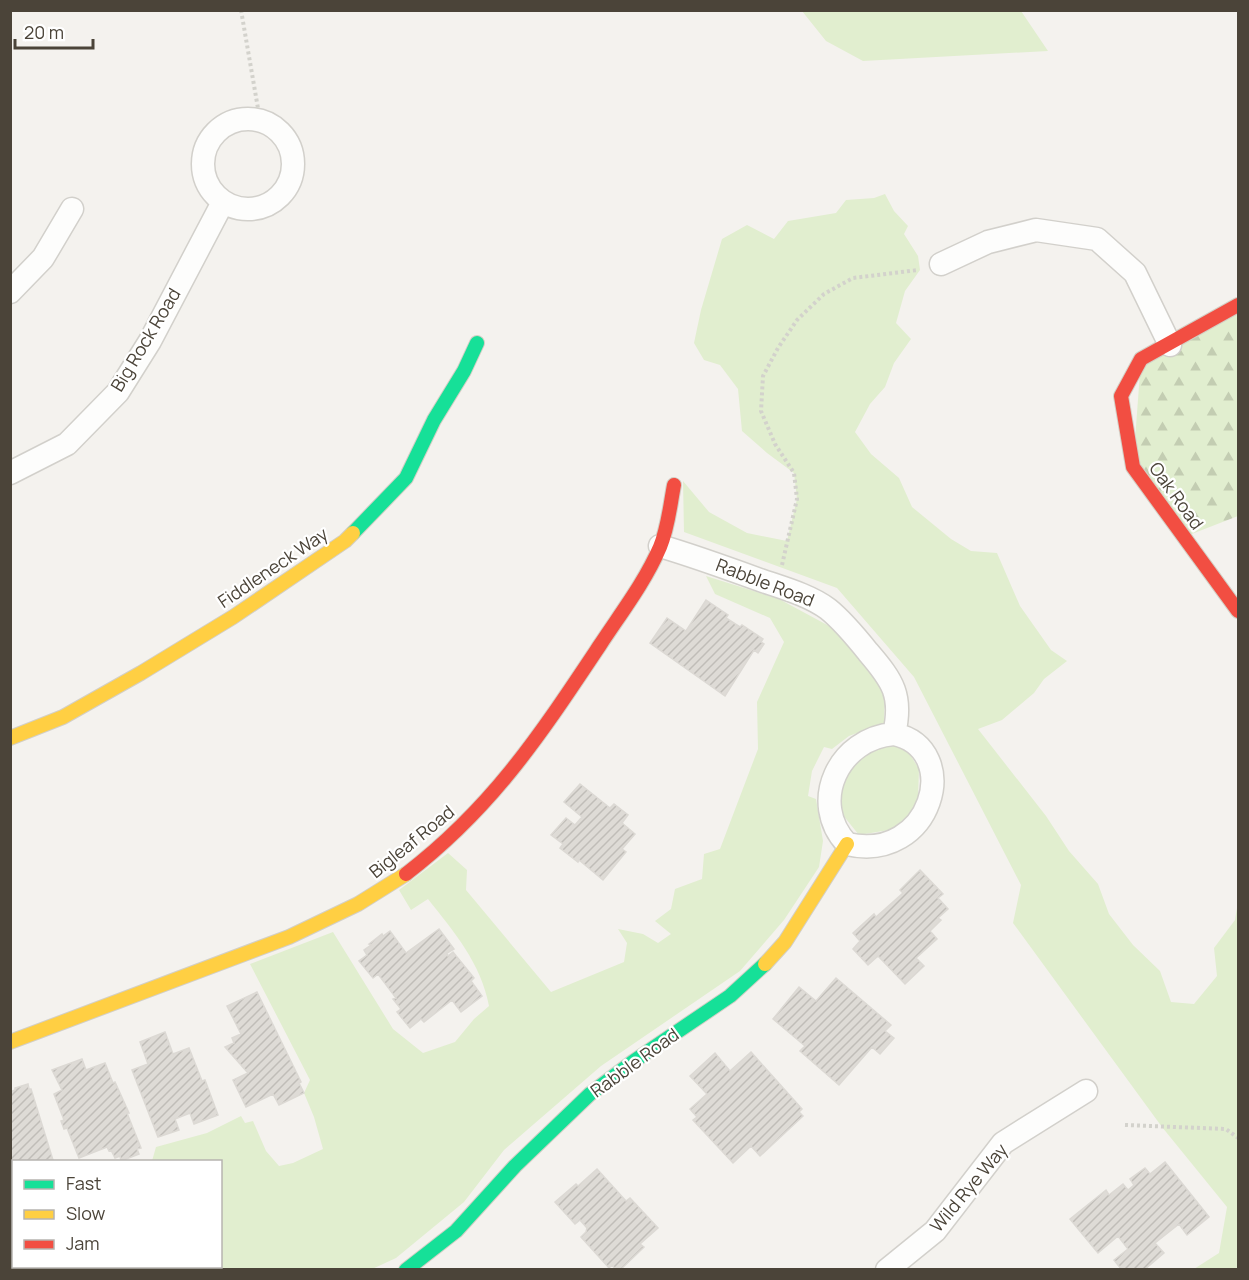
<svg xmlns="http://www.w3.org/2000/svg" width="1249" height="1280" font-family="Manrope,sans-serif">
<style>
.grass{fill:#e1eecf}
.forest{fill:url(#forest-firs)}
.building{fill:url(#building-hatch);stroke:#dcd9d4;stroke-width:1.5}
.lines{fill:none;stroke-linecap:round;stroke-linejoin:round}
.street-casing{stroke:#d2d0cb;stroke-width:25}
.fast-casing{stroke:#d3cfc5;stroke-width:16}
.slow-casing{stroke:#d3cfc5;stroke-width:16}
.jam-casing{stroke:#d3cfc5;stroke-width:16}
.path{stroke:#d3d2cc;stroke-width:4;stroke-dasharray:3 3;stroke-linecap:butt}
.street{stroke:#fdfdfc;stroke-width:22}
.fast{stroke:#16e098;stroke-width:14}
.slow{stroke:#ffcf43;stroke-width:14}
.jam{stroke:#f24e42;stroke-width:14}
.labels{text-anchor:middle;stroke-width:4.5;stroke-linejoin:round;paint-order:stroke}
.street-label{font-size:18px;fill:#4b4439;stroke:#fff}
</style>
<defs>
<pattern id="forest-firs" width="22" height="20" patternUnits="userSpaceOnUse" patternTransform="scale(1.5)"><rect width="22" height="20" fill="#e1eecf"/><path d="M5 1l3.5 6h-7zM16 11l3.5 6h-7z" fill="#c3cdb2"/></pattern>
<pattern id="building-hatch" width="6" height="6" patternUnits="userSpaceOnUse" patternTransform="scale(1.5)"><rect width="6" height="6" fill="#dedbd6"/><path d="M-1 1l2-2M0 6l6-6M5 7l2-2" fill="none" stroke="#c0bdb8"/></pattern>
</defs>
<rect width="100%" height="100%" fill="#f4f2ee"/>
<path class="grass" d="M802 11H1021L1048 51 863 61 826 41Z
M885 194 894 211 908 226 904 234 918 256 920 270 905 291 896 323 911 339 894 363 885 387 870 404 855 432 871 454 899 478 912 507 951 539 971 551 997 553 1020 606 1051 650 1067 661 1044 679 1034 693 1002 720 978 729 1046 816 1069 851 1098 884 1109 914 1133 945 1160 971 1171 1002 1194 1004 1217 976 1214 948 1235 920 1238 902V1269H1194L1219 1253 1227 1207 1162 1127 1013 923 1021 885 914 677 837 588 684 532 683 481 709 512 747 533 787 541 797 499 794 473 767 453 742 431 738 389 720 365 704 360 694 343 701 310 722 239 747 225 774 239 788 221 836 213 846 200 874 198Z
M706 576 779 599 831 627 866 664 885 694 884 723 849 736 832 749 824 747 812 771 808 796 816 799 823 841 819 867 784 920 740 971 601 1066 504 1150 464 1202 396 1258 370 1270 11 1269 10 1182 14 1183V1266H220V1162L152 1161 156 1147 207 1133 241 1116 245 1123 253 1121 266 1151 279 1166 293 1163 323 1149 314 1117 304 1093 310 1080 250 964 333 932 393 1029 423 1053 455 1042 474 1019 489 1006C481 963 454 932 428 899L411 910 399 890 448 853 467 870 466 890 551 992 624 962 627 943 618 929 643 934 658 943 671 934 655 921 671 909 675 889 702 879 704 854 720 849 758 749 757 702 784 642 770 618 715 594Z
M883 744 906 748 919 769 918 799 906 820 889 830 859 835 842 814 841 788 857 759Z"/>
<path class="forest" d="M1238 305V516L1184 537 1133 467 1141 359Z"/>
<path class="building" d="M706 600 728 615 726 618 740 627 742 625 763 639 761 642 764 644 758 653 754 650 725 696 650 643 667 618 686 631Z
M580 784 610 808 614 804 628 815 622 823 635 834 622 849 626 852 603 880 579 860 578 862 560 848 563 844 551 835 566 818 575 825 582 817 564 802Z
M920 870 943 894 938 898 948 909 938 918 941 920 930 931 937 939 916 958 924 966 905 984 878 956 868 965 853 949 860 941 853 933 874 914 876 917 903 893 900 890Z
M439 929 454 949 447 953 448 956 453 952 474 978 471 981 482 996 461 1012 452 1000 424 1022 421 1019 410 1028 397 1012 401 1009 393 999 396 998 378 974 373 978 359 961 367 955 364 950 371 945 369 944 382 934 383 936 390 931 406 953Z
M836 978 891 1025 885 1031 894 1038 880 1054 872 1047 839 1085 800 1051 805 1046 773 1019 799 987 816 1001Z
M257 992 301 1082 299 1083 304 1093 279 1105 273 1094 246 1107 233 1080 248 1073 225 1047 234 1043 232 1038 241 1034 227 1006Z
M165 1032 173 1054 189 1048 202 1081 205 1080 218 1115 194 1124 190 1113 175 1119 179 1130 158 1137 132 1070 148 1064 140 1042Z
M751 1052 802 1109 799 1112 803 1116 760 1156 751 1146 733 1163 693 1120 697 1117 690 1109 707 1094 690 1076 715 1053 730 1071Z
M82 1059 86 1070 105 1063 113 1083 115 1082 129 1113H127L141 1148 137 1149 139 1154 121 1161 120 1156 115 1158 111 1150 109 1151 107 1147 79 1158 67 1128 64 1129 61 1121 64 1120 54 1094 62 1090 52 1070Z
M28 1084 29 1089H31L53 1160 14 1162V1165L10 1166V1092L15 1090V1088Z
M1165 1162 1209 1217 1187 1235 1179 1224 1155 1243 1164 1253 1144 1270H1122L1114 1260 1128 1249 1118 1236 1098 1253 1070 1219 1106 1190 1109 1195 1123 1184 1128 1190 1134 1185 1130 1179 1145 1168 1150 1174Z
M597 1169 626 1201 630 1198 658 1228 640 1244 644 1247 620 1270H616L612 1265 609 1268 581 1237 586 1232 587 1228 580 1220 575 1224 555 1202 576 1184 578 1186Z"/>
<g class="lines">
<g class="street-casing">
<path id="street" d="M203 164a45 45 0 1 1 90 0a45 45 0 1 1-90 0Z
M941 264 988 242 1036 230 1097 239 1135 273 1170 345
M10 292 43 258 72 209
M10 473 67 444 118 392 150 341 223 202
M660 546C694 556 727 568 760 580 783 588 809 595 828 609 843 621 856 637 868 652 893 681 903 696 894 734
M894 734C964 749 932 864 847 844 808 802 839 738 894 734Z
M887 1270 935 1231 1003 1143 1086 1091"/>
</g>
<g class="fast-casing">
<path id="fast" d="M353 533 406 478 434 420 464 371 477 343
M406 1270 456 1231 515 1166 590 1094 634 1061 730 996 765 964"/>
</g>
<g class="slow-casing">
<path id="slow" d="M10 738 63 717 141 673 233 617 345 541 353 533
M765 964 785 942 847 844
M10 1042 289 937 358 904 406 874"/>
</g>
<g class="jam-casing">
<path id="jam" d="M1238 305 1141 359 1121 396 1133 467 1238 611
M406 874C493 807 540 735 600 645 621 613 645 582 660 547 668 528 670 506 674 485"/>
</g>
<path class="path" d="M241 10 260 120
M782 565 797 499 794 473 775 444 761 411 763 376 778 348 797 320 824 294 853 278 918 270
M1125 1125 1226 1129 1238 1138"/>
<use href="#street" class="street"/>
<use href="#fast" class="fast"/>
<use href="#slow" class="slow"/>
<use href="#jam" class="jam"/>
</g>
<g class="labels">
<g class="street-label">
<text transform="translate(146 340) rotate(-59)" y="6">Big Rock Road</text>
<text transform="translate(1176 496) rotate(54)" y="6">Oak Road</text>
<text transform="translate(273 568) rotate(-34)" y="6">Fiddleneck Way</text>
<text transform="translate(765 583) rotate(21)" y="6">Rabble Road</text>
<text transform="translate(412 842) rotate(-39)" y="6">Bigleaf Road</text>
<text transform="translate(635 1063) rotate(-36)" y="6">Rabble Road</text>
<text transform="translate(969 1188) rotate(-50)" y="6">Wild Rye Way</text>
</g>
</g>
<rect width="1249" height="1280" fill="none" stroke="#4b4439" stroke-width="24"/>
<rect x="12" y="1160" width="210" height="108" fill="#ffffff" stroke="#b7b4b0" stroke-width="1.5"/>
<rect x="24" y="1180" width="30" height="9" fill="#16e098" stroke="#b7b4b0" stroke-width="1.5"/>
<text x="66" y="1190" font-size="18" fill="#4b4439">Fast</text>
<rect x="24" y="1210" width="30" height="9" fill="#ffcf43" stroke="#b7b4b0" stroke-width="1.5"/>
<text x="66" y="1220" font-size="18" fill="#4b4439">Slow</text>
<rect x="24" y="1240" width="30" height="9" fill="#f24e42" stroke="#b7b4b0" stroke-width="1.5"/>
<text x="66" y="1250" font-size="18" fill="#4b4439">Jam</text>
<path d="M15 39v9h78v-9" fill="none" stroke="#4b4439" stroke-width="3"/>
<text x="24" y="39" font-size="18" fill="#4b4439" stroke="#ffffff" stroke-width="4.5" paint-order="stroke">20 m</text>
</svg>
